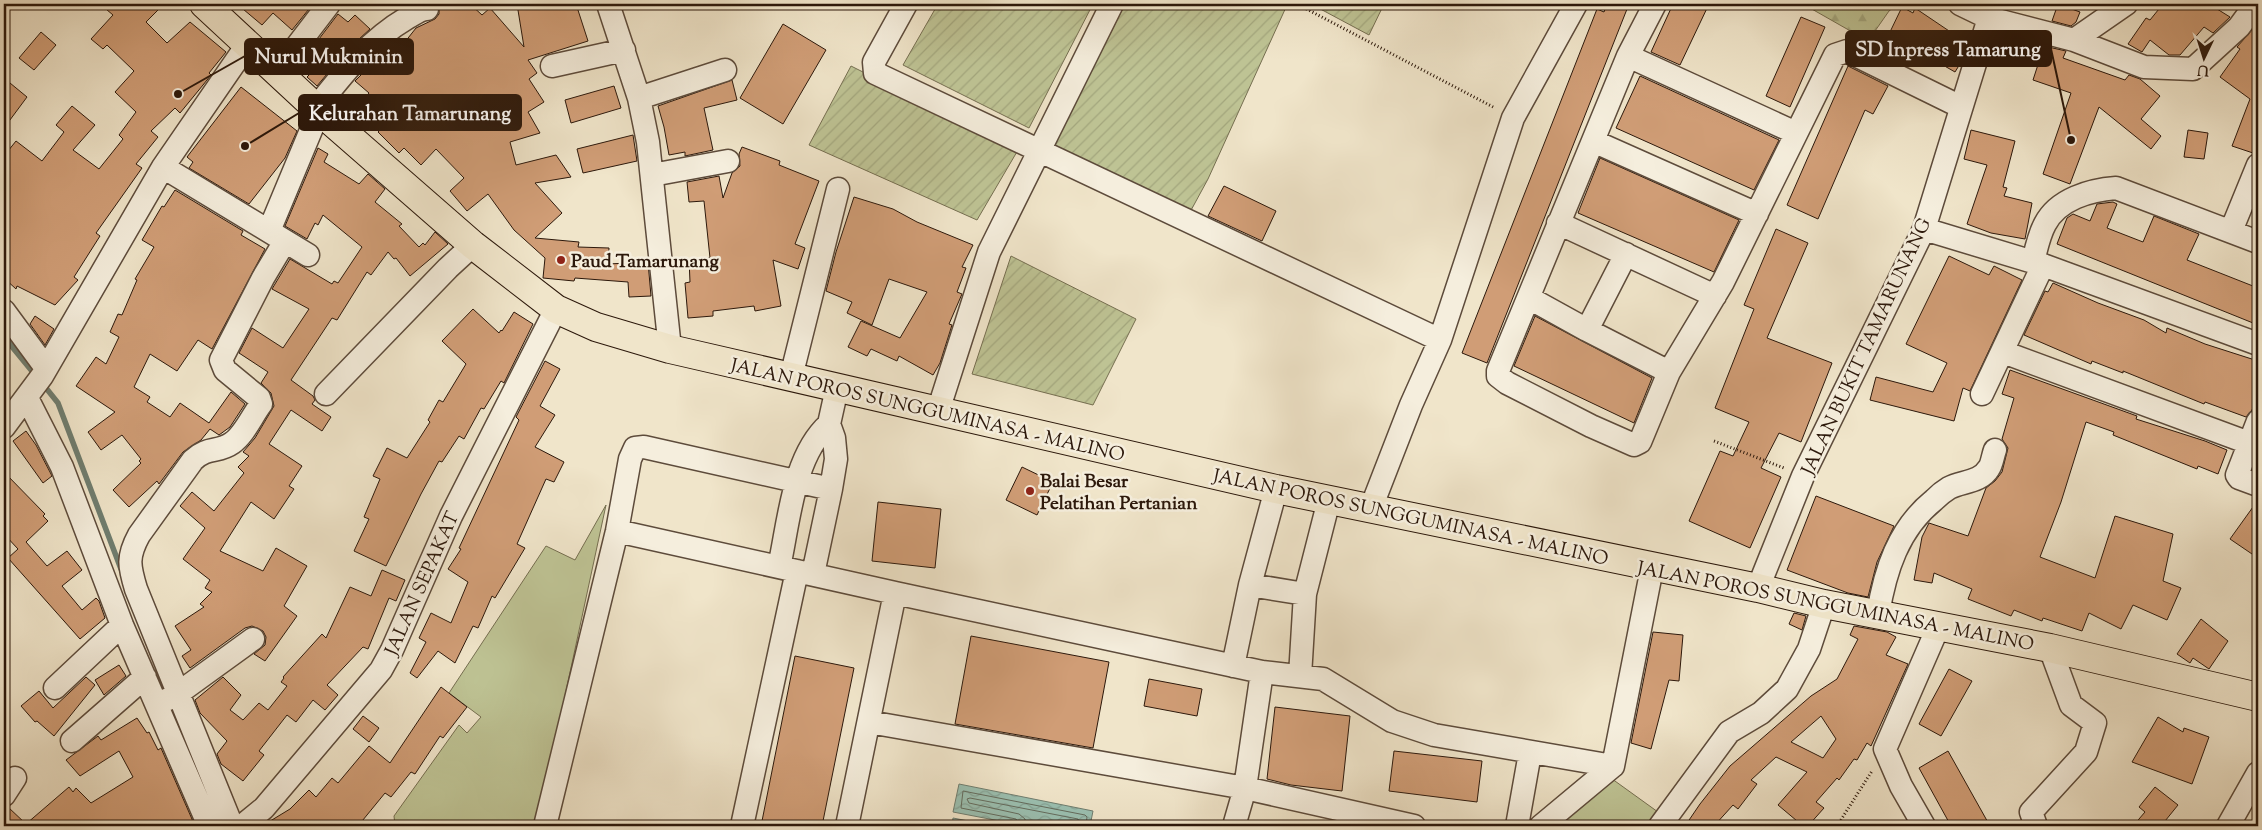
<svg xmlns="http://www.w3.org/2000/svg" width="2262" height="830" font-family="'Sorts Mill Goudy',serif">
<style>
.grass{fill:#bec394;stroke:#756e50}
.forest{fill:url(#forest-firs);stroke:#756e50}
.garden{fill:url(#garden-furrows);stroke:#756e50}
.water{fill:url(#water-waves);stroke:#6f7d6f}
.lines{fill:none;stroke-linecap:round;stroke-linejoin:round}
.shore{stroke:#646c5e;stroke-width:1}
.stream{stroke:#6f7d6f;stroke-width:5.5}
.building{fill:#d09d76;stroke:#2c180b;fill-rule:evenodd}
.minor-casing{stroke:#5d4b3b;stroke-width:25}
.major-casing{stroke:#2c180b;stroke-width:30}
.path{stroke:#2c180b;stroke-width:3;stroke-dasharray:1 2.5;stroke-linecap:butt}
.minor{stroke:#f5eedd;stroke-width:22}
.major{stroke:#f0e5ca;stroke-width:28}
.poi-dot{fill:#8f2418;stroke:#f5eedd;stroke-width:2}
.labels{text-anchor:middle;stroke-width:5;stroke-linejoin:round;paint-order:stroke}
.poi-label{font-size:19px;font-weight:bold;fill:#2c180b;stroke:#f5eedd;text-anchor:start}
.street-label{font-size:19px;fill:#2c180b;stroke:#f5eedd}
.leader{fill:none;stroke:#2c180b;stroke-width:2}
.callout-dot{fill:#2c180b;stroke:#f5eedd;stroke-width:2}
.callout{fill:#2c180b;stroke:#2c180b;stroke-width:2}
.callout-label{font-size:20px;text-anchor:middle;font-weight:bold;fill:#fff}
</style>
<defs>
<pattern id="forest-firs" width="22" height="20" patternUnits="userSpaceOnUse" patternTransform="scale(1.25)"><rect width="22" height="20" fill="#bec394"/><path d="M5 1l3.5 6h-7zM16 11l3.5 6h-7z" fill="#a3a77e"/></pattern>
<pattern id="garden-furrows" width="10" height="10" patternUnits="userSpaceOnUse" patternTransform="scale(1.25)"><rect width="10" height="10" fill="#bec394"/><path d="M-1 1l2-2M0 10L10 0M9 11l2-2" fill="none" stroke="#a3a77e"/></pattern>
<pattern id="water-waves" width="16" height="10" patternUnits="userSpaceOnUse" patternTransform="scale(1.25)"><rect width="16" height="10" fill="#9bc0b1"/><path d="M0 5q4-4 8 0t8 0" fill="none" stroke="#86a497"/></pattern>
</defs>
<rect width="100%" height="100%" fill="#f0e5ca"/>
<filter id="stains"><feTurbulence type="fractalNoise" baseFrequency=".004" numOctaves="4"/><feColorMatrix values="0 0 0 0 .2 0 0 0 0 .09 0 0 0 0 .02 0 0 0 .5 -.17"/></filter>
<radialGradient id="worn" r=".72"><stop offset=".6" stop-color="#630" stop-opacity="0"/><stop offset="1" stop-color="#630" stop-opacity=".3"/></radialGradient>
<path class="grass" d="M606 505 537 826H395L394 816 459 725 467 733 481 717 449 693 546 546 575 560Z
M1608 776 1658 812 1654 826H1558Z"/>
<path class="forest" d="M1803 4H1898L1889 11 1868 41Z"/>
<path class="garden" d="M938 4H1093L1029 128 903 65Z
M1125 4 1287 5 1208 179 1189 214 1052 149Z
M1311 4H1384L1369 35Z
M851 66 1018 150 977 220 809 145Z
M1011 256 1136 319 1093 405 972 374Z"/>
<path class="water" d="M959 784 1093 811 1090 826H1026L953 812Z
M953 818 994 826H952Z"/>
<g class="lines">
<path class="shore" d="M1020 826 1016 819 961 808 963 791 1085 815 1087 817 1086 826
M1026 826 1025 819 1019 814 969 803 967 799 970 798 1078 819 1080 826"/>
<path class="stream" d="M4 337 36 376
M42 383 58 403 121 569"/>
</g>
<path class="building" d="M100 4H164L146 22 167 43 190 22 226 52 209 73 211 75 203 85 180 113 175 108 151 131 158 137 136 164 142 168 96 233 100 236 74 277 78 280 55 305 17 286 16 289 4 278V156L16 141 42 161 64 132 56 125 72 106 95 125 73 150 99 169 123 139 119 135 136 112 115 92 134 71 107 45 103 49 91 39 113 15Z
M237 4H313L292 30 273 13 262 25Z
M387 4H405L395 10Z
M439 4H470L482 15 490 8 524 47 517 4H576L588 41 528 60 537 73 529 79 544 102 528 112 540 133 510 142 516 165 556 155 571 177 535 183 562 213 535 238 579 242 578 247 609 248 608 264 648 262 651 296 629 297 628 282 575 278 574 281 543 278 545 258 514 230 488 194 467 211 450 191 464 178 436 149 421 165 404 148 399 153 378 132 381 129 355 110 369 93 355 81 391 45 397 52 416 28 435 19 439 14Z
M1607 4H1629L1487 363 1462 353 1597 9 1604 12Z
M1673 4H1709L1680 65 1651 52Z
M2058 4 2080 12 2076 22 2071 26 2052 21Z
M2163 4H2209L2230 17 2213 33 2204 27 2180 55H2169L2150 40 2142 52 2128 44 2146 18 2150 20Z
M1902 7 1913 13 1915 8 1961 39 1959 42 1967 46 1963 59 1955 72 1889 34Z
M338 14 348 22 355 15 370 29 347 50 317 86 307 77 311 73 300 64Z
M1801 17 1825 27 1790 107 1766 96Z
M2258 23V152L2253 153 2232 146 2250 99 2220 77 2240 49 2237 47Z
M783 24 826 50 783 124 740 98Z
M41 32 56 45 34 70 19 58Z
M2044 46 2066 51 2063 58 2125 80 2129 75 2140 79 2160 96 2141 119 2161 136 2151 149 2099 107 2070 184 2043 174 2071 93 2033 80Z
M1848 66 1888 86 1873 114 1865 110 1818 219 1787 205Z
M1640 76 1779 140 1754 190 1616 128Z
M732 80 737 100 704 108 713 150 685 156V152L669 155 664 127 658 106Z
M10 83 27 97 4 128V91Z
M614 86 621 108 571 123 565 100Z
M241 87 297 131 285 158 249 204 189 168 193 162 187 157Z
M1971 130 2015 141 2003 187 2007 188 2004 196 2032 203 2025 239 1991 233 1967 224 1987 165 1964 159Z
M2188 130 2208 133 2204 159 2184 157Z
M633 135 637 161 583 173 577 149Z
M742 147 780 161 779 165 819 181 795 244 805 248 798 269 773 260 781 306 755 311 754 306 713 311V316L688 318 685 283 690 282 689 259 710 258 704 201 689 202 687 182 719 176 723 198 732 173 740 166 739 154Z
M318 148 328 154 324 162 359 184 368 174 385 189 375 202 402 224 399 226 419 247 423 243 425 245 435 232 448 244 410 276 396 258 394 259 388 252 371 275 367 272 337 320 332 318 291 380 313 396 315 400 312 404 331 417 322 431 291 410 269 444 302 466 289 486 294 489 274 519 251 502 220 551 263 571 276 548 307 566 284 606 297 616 265 661 254 654 265 645 266 637 263 631 252 626 245 628 190 668 182 656 191 650 175 626 204 607 200 604 212 592 205 588 210 580 183 559 205 528 180 506 192 492 214 511 244 473 238 467 249 456 243 452 255 438 274 406 271 393 261 383 268 372 239 353 252 328 283 348 309 309 272 289 290 259 332 284 334 281 338 283 362 247 323 215 318 225 315 223 307 239 285 226Z
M1600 158 1739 220 1714 272 1578 213Z
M1224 186 1276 211 1262 241 1208 216Z
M175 190 243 231 241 235 265 249 212 349 198 340 177 371 150 354 134 387 150 397 147 402 170 417 180 403 209 423 231 392 245 404 230 427 219 435 210 429 201 440 183 452 159 484 157 481 129 507 113 490 141 463 139 461 141 459 122 435 101 450 88 432 115 412 76 386 96 357 106 364 119 337 110 332 118 314 122 315 137 280 135 279 154 247 142 240 162 206 164 207Z
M854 197 893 209 917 222 973 245 962 267 966 268 957 292 962 294 949 324 952 325 940 363 933 375 899 356 897 361 871 349 867 356 848 347 861 321 900 338 927 292 889 279 872 325 847 313 852 302 826 291 836 252Z
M2113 202 2117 204 2107 228 2143 242 2154 216 2199 234 2187 260 2258 288V325L2057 244 2067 218 2073 214 2090 221 2097 204Z
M1776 229 1808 243 1767 338 1832 363 1801 442 1779 433 1761 468 1781 477 1750 548 1689 521 1720 451 1733 456 1749 422 1715 408 1754 309 1744 305Z
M1949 256 1989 275 1994 266 2022 280 1970 391 1963 388 1954 421 1870 400 1876 377 1933 392 1947 363 1906 344Z
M2053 283 2098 303 2144 320 2166 333 2167 328 2205 344 2258 361V382L2253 397 2256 398 2252 410 2246 417 2205 402 2204 404 2123 371V373L2092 361 2091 364 2024 335 2045 291 2048 292Z
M473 309 499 333 501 330 502 331 514 312 533 324 504 383 501 381 484 409 481 408 464 439 459 436 442 462 439 461 421 494 386 566 354 551 369 519 364 517 380 479 373 476 387 448 407 458 430 422 428 420 439 400 443 402 466 364 442 341Z
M35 316 54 329 45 345 30 324Z
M1535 316 1652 378 1634 423 1514 366Z
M545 361 560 369 540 406 555 415 535 447 564 462 554 482 546 479 517 544 525 548 495 598 492 596 478 628 473 626 455 663 438 651 417 678 410 673 426 642 419 638 431 613 451 623 468 582 448 569 461 549 459 548 519 420 516 417Z
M2010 370 2137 416 2136 419 2205 441 2227 450 2218 474 2198 466 2197 469 2113 435 2114 432 2086 422 2061 502 2040 557 2095 578 2115 516 2173 534 2163 581 2181 588 2167 620 2133 605 2121 629 2089 613 2082 631 2043 618 2042 621 2014 610 2011 616 1968 599 1972 589 1934 573 1932 583 1914 580 1922 537 1929 523 1968 536 1986 488 1995 481 2002 472 2008 448 2002 439 2014 398 2002 394Z
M26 431 36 445 52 476 43 483 13 441Z
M1022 467 1053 482 1037 515 1006 500Z
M4 472 45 514 43 516 48 521 26 542 47 566 67 551 82 570 62 586 82 610 96 598 99 601 105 618 80 639 8 558 18 549 4 534Z
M1816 496 1894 526 1877 562 1868 597 1848 593 1787 570Z
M2258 500V545L2252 554 2230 539Z
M878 502 941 509 935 568 872 561Z
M382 570 405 580 396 601 389 598 368 649 363 647 327 685 338 695 325 710 313 700 296 722 287 715 259 751 264 755 243 781 221 764 217 754 227 741 200 713 195 700 223 677 241 695 230 710 243 720 259 703 268 710 287 686 281 682 284 678 283 677 322 634 326 638 350 587 371 596Z
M1794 613 1806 616 1802 630 1789 624Z
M2201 619 2228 641 2209 669 2193 658 2190 663 2177 654Z
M1854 626 1887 632 1896 637 1886 655 1908 664 1871 746 1867 743 1857 760 1854 759 1839 780 1837 778 1816 802 1824 808 1808 826H1803L1778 805 1807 772 1776 757 1751 780 1757 784 1738 809 1733 805 1714 826H1685L1700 804 1730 766 1811 696 1837 679 1858 639 1850 635ZM1821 716 1836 739 1823 758 1791 742Z
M1653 632 1683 635 1679 681 1669 680 1651 749 1631 743Z
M971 636 1109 662 1093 748 955 724Z
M795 656 854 668 822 826H761Z
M119 665 126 676 104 695 95 680Z
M1949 669 1972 681 1941 736 1919 724Z
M86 677 95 685 54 736 37 721 35 722 21 706 39 691 53 708Z
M1149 679 1202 689 1197 716 1144 706Z
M441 687 467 707 443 738 440 736 415 774 411 772 391 797 385 793 358 826H262L290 809 309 790 316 797 332 778 338 783 369 746 390 763Z
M1275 707 1350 716 1342 791 1291 785 1267 779Z
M363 716 379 728 369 742 353 729Z
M2158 717 2183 732 2184 728 2209 737 2192 784 2132 762Z
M137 718 147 733 149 732 158 750 161 748 195 826H4V808L8 807 26 824 69 787 73 792 76 788 91 803 133 777 119 751 80 776 66 760 98 736 101 740Z
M1394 751 1482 761 1477 802 1389 791Z
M1948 751 1990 826H1951L1919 768Z
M2155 787 2178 805 2161 826H2133L2145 812 2139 807Z"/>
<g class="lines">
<g class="minor-casing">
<path id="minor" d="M608 4 639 98 648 142 670 349
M906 4 874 62 875 73 1440 340
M1655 4 1628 56 1498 371V376L1507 383 1591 426 1634 445 1640 442 1669 372 1723 282 1835 55 1847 51 1961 107
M1989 18 2074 40 2144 67 2193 69 2239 27 2256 4
M2074 40 2126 4
M1628 56 1796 133
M552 66 624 50
M277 72 329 4
M639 98 725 70
M316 108C343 74 368 41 407 18 413 15 420 9 427 9
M1593 141 1757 214
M163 167 308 255
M652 175 728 161
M1558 223 1715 296
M1924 229 2043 265 2258 344
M269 231 319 111
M2231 231 2258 165
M2033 262C2036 249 2039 235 2045 224 2058 199 2090 190 2116 188L2258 242
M1529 298 1587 330 1669 372
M4 311 46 368
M1587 330 1626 254
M2003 352 2249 443
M791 377 838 189
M326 394 448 268 473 245
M1982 394 2043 265
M27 398 62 467 122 625 209 826
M938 411 989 252 1112 4
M2258 421 2237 475 2239 478 2258 485
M4 427 42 376 163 167 247 45
M1371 508 1411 405 1440 340 1513 118 1576 4
M617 531 895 593 847 826
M779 567C789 522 793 456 829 424
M813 574 831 489 836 459 834 438 829 424 837 388
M1250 585 1305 594
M1758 588 1803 476 1924 229 1989 18 1960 4
M895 593 1262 672 1323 679 1392 721 1434 735 1613 766
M1878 614C1885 571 1898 529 1934 500 1938 496 1944 491 1949 488 1962 481 1980 483 1989 468 1992 464 1993 455 1995 450
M1233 666 1250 585 1276 489
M1300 676 1305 594 1329 500
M55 688 122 625
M166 700 173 697 253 639
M869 722 1245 788 1414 826
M72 741 145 677
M4 795 15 778
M232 826 136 589C129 566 127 557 139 535L193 460C208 446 218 453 232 443 244 435 252 416 261 404L259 398 225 370 221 360 263 278 285 241
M242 826 264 808 381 670 392 650 451 516 556 309
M545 826 617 531 630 459 635 448 644 447 831 489
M742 826 797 571
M1234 826 1245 788 1262 672
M1517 826 1530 753
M1541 826 1613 766 1652 568
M1660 826 1729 732 1761 713 1787 689 1809 649 1824 604
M1924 826 1901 786 1885 749 1939 625
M2036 826 2031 812 2086 752 2095 723 2071 705 2050 648
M2228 826 2258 773"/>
</g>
<g class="major-casing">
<path id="major" d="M204 4 316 108 473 245 556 309 596 327 670 349 1276 489 1758 588 1824 604 2050 648 2258 697"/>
</g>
<path class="path" d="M1297 4 1495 108
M1714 441 1784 468
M1837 826 1872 771"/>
<use href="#minor" class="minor"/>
<use href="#major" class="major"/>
</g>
<g class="poi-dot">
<circle cx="561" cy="260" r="5"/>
<circle cx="1030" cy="491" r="5"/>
</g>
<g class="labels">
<g class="poi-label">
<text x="571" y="267">Paud Tamarunang</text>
<text x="1040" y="487">Balai Besar<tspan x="1040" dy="22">Pelatihan Pertanian</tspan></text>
</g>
<g class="street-label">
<text transform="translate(1865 346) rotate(-65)" y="7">JALAN BUKIT TAMARUNANG</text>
<text transform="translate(928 409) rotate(13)" y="7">JALAN POROS SUNGGUMINASA - MALINO</text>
<text transform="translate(1411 516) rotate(12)" y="7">JALAN POROS SUNGGUMINASA - MALINO</text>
<text transform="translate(421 583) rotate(-66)" y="7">JALAN SEPAKAT</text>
<text transform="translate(1836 605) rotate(11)" y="7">JALAN POROS SUNGGUMINASA - MALINO</text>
</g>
</g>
<path class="leader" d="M2071 140L2051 49M178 94L245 56M245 146L299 113"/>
<g class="callout-dot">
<circle cx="2071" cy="140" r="5"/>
<circle cx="178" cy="94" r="5"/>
<circle cx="245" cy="146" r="5"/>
</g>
<g class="callout">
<rect x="1846" y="31" width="205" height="35" rx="5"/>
<rect x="245" y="39" width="168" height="35" rx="5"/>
<rect x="299" y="95" width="222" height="35" rx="5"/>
</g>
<g class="callout-label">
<text x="1948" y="56">SD Inpress Tamarung</text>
<text x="329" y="63">Nurul Mukminin</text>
<text x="410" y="120">Kelurahan Tamarunang</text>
</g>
<rect width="2262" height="830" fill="none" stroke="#f0e5ca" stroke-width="20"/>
<rect x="5" y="5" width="2252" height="820" fill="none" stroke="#2c180b" stroke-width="2.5"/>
<rect x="10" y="10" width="2242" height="810" fill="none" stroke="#2c180b"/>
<g transform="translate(2204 58) rotate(184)" stroke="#f5eedd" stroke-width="4" paint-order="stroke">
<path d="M0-4L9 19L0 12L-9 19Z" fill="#2c180b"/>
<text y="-8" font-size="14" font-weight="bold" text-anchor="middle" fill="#2c180b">U</text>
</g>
<rect width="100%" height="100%" filter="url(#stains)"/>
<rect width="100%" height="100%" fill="url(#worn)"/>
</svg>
